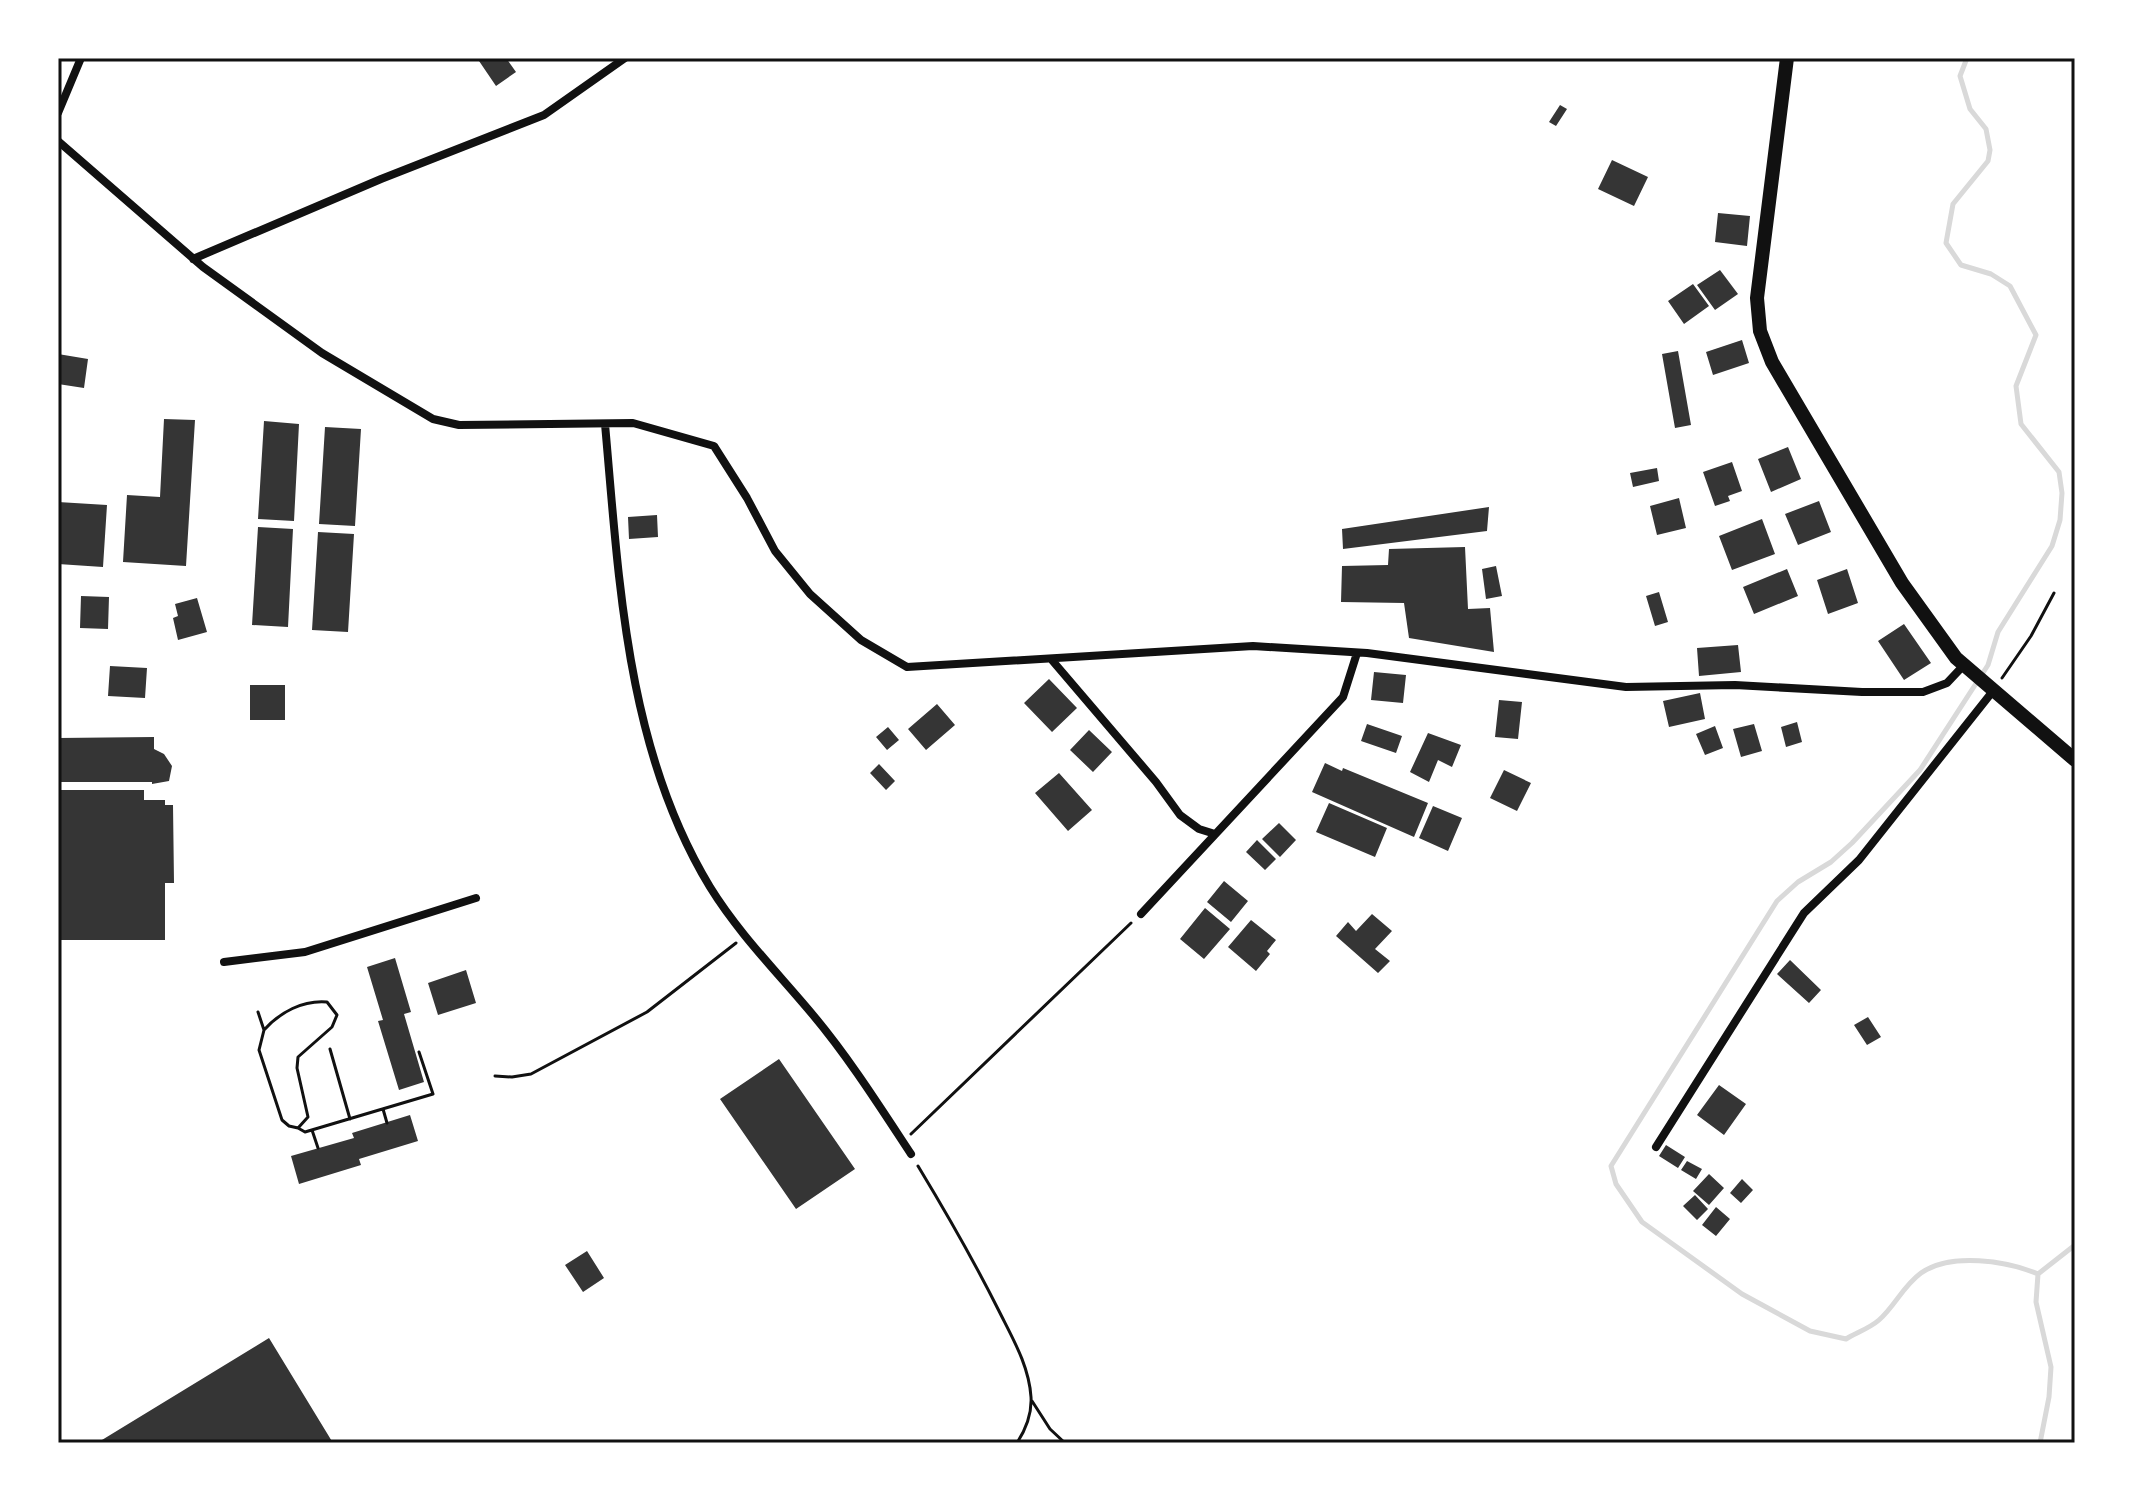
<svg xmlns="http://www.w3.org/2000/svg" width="2133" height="1501" font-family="'Source Sans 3',sans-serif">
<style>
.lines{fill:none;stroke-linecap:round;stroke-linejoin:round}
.stream{stroke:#d9d9d9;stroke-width:5}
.building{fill:#353535}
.path{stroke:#111;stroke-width:3}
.minor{stroke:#111;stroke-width:8}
.tertiary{stroke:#111;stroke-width:14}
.neatline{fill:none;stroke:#111;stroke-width:3}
</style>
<rect width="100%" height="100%" fill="#fff"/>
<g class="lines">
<path class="stream" d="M1967 58 1960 76 1970 109 1986 129 1990 150 1988 161 1953 204 1946 243 1961 265 1991 274 2010 286 2036 335 2016 386 2021 424 2059 472 2062 493 2060 520 2052 546 1998 632 1988 665 1920 770 1852 843 1831 862 1798 882 1777 901 1611 1166 1616 1184 1642 1222 1742 1294 1810 1331 1846 1339C1856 1333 1870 1328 1879 1320 1895 1306 1903 1286 1921 1273 1951 1252 2007 1261 2038 1274
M2038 1274 2036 1302 2051 1367 2049 1397 2040 1443
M2038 1274 2075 1245"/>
</g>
<path class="building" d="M477 58H506L516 72 496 86Z
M1560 105 1567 109 1556 126 1549 122Z
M1612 160 1648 177 1634 206 1598 189Z
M1718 213 1750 216 1747 246 1715 242Z
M1720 270 1738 294 1715 310 1697 285Z
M1693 284 1709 306 1684 324 1668 301Z
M1742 340 1749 363 1713 375 1706 352Z
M1678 351 1691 425 1675 428 1662 354Z
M58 354 88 359 84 388 58 384Z
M164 419 195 420 186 566 123 562 127 495 160 497Z
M264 421 299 424 294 521 258 519Z
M325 427 361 429 355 526 319 524Z
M1788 447 1801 479 1771 492 1758 459Z
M1732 462 1742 491 1728 496 1730 501 1715 506 1703 472Z
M1657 468 1659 481 1633 487 1630 473Z
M1679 498 1686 528 1657 535 1650 506Z
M1819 501 1831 532 1798 545 1785 514Z
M58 502 107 505 103 567 58 564Z
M1489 507 1487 531 1343 549 1342 529Z
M657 515 658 537 629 539 628 517Z
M1762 519 1775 554 1732 570 1719 536Z
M258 527 293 529 288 627 252 625Z
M318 532 354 534 348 632 312 630Z
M1465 547 1468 609 1490 608 1494 652 1409 638 1404 603 1341 602 1342 566 1388 565 1389 549Z
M1496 566 1502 596 1486 599 1482 569Z
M1787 569 1798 596 1754 614 1743 587Z
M1847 569 1858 603 1828 614 1817 580Z
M1659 592 1668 622 1655 626 1646 596Z
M81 596 109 597 108 629 80 628Z
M197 598 207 632 178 640 173 618 178 616 175 604Z
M1904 624 1931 663 1904 680 1878 641Z
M1738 645 1741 672 1699 676 1697 648Z
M110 666 147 668 145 698 108 696Z
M1374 672 1406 675 1403 703 1371 700Z
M1049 679 1077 708 1052 732 1024 703Z
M250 685H285V720H250Z
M1700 693 1705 719 1669 727 1663 701Z
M1499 700 1522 702 1518 739 1495 737Z
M937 704 955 725 926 750 908 729Z
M1797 722 1802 742 1786 747 1781 727Z
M1367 724 1402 736 1396 753 1361 741Z
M1754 724 1762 751 1741 757 1733 729Z
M1715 726 1723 748 1705 755 1696 734Z
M888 727 899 740 887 750 876 737Z
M1089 730 1112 752 1093 772 1070 750Z
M1428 733 1461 745 1452 767 1438 760 1429 782 1410 772Z
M154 737V749L164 754 172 766 169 781 152 784V782H58V738Z
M1325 763 1342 771 1343 768 1428 803 1414 837 1312 792Z
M879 764 895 781 886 790 870 773Z
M1504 770 1531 783 1517 811 1490 798Z
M1059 773 1092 810 1068 831 1035 793Z
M58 790H144V800H165V805H173L174 883H165V940H58Z
M1329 803 1387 828 1375 857 1316 832Z
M1433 806 1462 818 1448 851 1419 838Z
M1279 823 1296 840 1280 857 1262 839Z
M1257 840 1276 859 1265 870 1246 852Z
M1224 881 1248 901 1231 922 1207 902Z
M1205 908 1230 929 1204 959 1180 939Z
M1372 914 1392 931 1375 949 1390 961 1378 973 1336 936 1348 922 1356 931Z
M1251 920 1276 940 1267 951 1270 954 1256 971 1228 947Z
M395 958 411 1012 404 1014 424 1082 399 1090 378 1021 383 1020 367 967Z
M1790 960 1821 990 1809 1003 1777 974Z
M466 970 476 1003 438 1015 428 983Z
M1868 1017 1881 1037 1867 1045 1854 1025Z
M779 1059 855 1169 796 1209 720 1099Z
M1719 1085 1746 1104 1724 1135 1697 1115Z
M410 1115 418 1141 359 1159 361 1165 299 1184 291 1156 354 1138 352 1133Z
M1666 1145 1685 1157 1678 1168 1659 1156Z
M1687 1161 1702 1169 1696 1179 1681 1170Z
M1709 1174 1724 1188 1709 1205 1693 1191Z
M1742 1179 1753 1190 1741 1203 1730 1193Z
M1695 1195 1708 1209 1697 1220 1683 1206Z
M1716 1207 1730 1219 1716 1236 1702 1225Z
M587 1251 604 1278 583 1292 565 1265Z
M269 1338 333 1443H97Z"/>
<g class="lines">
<path class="path" d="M2002 678 2031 636 2054 593
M258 1012 264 1030C280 1012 303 1000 327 1002L337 1015 332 1027 298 1057 297 1068 308 1117 298 1128 289 1126 282 1120 259 1050 264 1030
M330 1049 350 1119
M495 1076 512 1077 531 1074 647 1012 736 943
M383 1109 387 1123
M298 1128 305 1132 433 1094 419 1052
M312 1130 318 1148
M911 1134 1131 923
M918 1166C947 1214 974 1261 999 1311 1013 1339 1029 1366 1031 1397 1032 1414 1026 1429 1017 1443
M1032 1401 1050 1429 1065 1443"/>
<path class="minor" d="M58 113 81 58
M58 141 203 267 322 353 433 419 459 425 633 423 714 446 747 498 775 551 810 594 861 640 907 667 1253 646 1367 653 1626 687 1735 685 1862 692H1923L1947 683 1963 666
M193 259 381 179 544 115 625 58
M605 424C619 580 626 749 710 887 739 934 778 973 813 1015 849 1058 880 1107 911 1154
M1051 659 1156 782 1180 815 1199 829 1215 834
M1141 914 1343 697 1357 653
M224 962 305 952 476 898
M1656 1147 1804 913 1859 860 1993 691"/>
<path class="tertiary" d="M1787 58 1757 298 1760 331 1772 362 1902 583 1956 658 2075 760"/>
</g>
<rect width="2133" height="1501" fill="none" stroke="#ffffff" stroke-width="120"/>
<rect x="60" y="60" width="2013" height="1381" class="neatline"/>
</svg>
